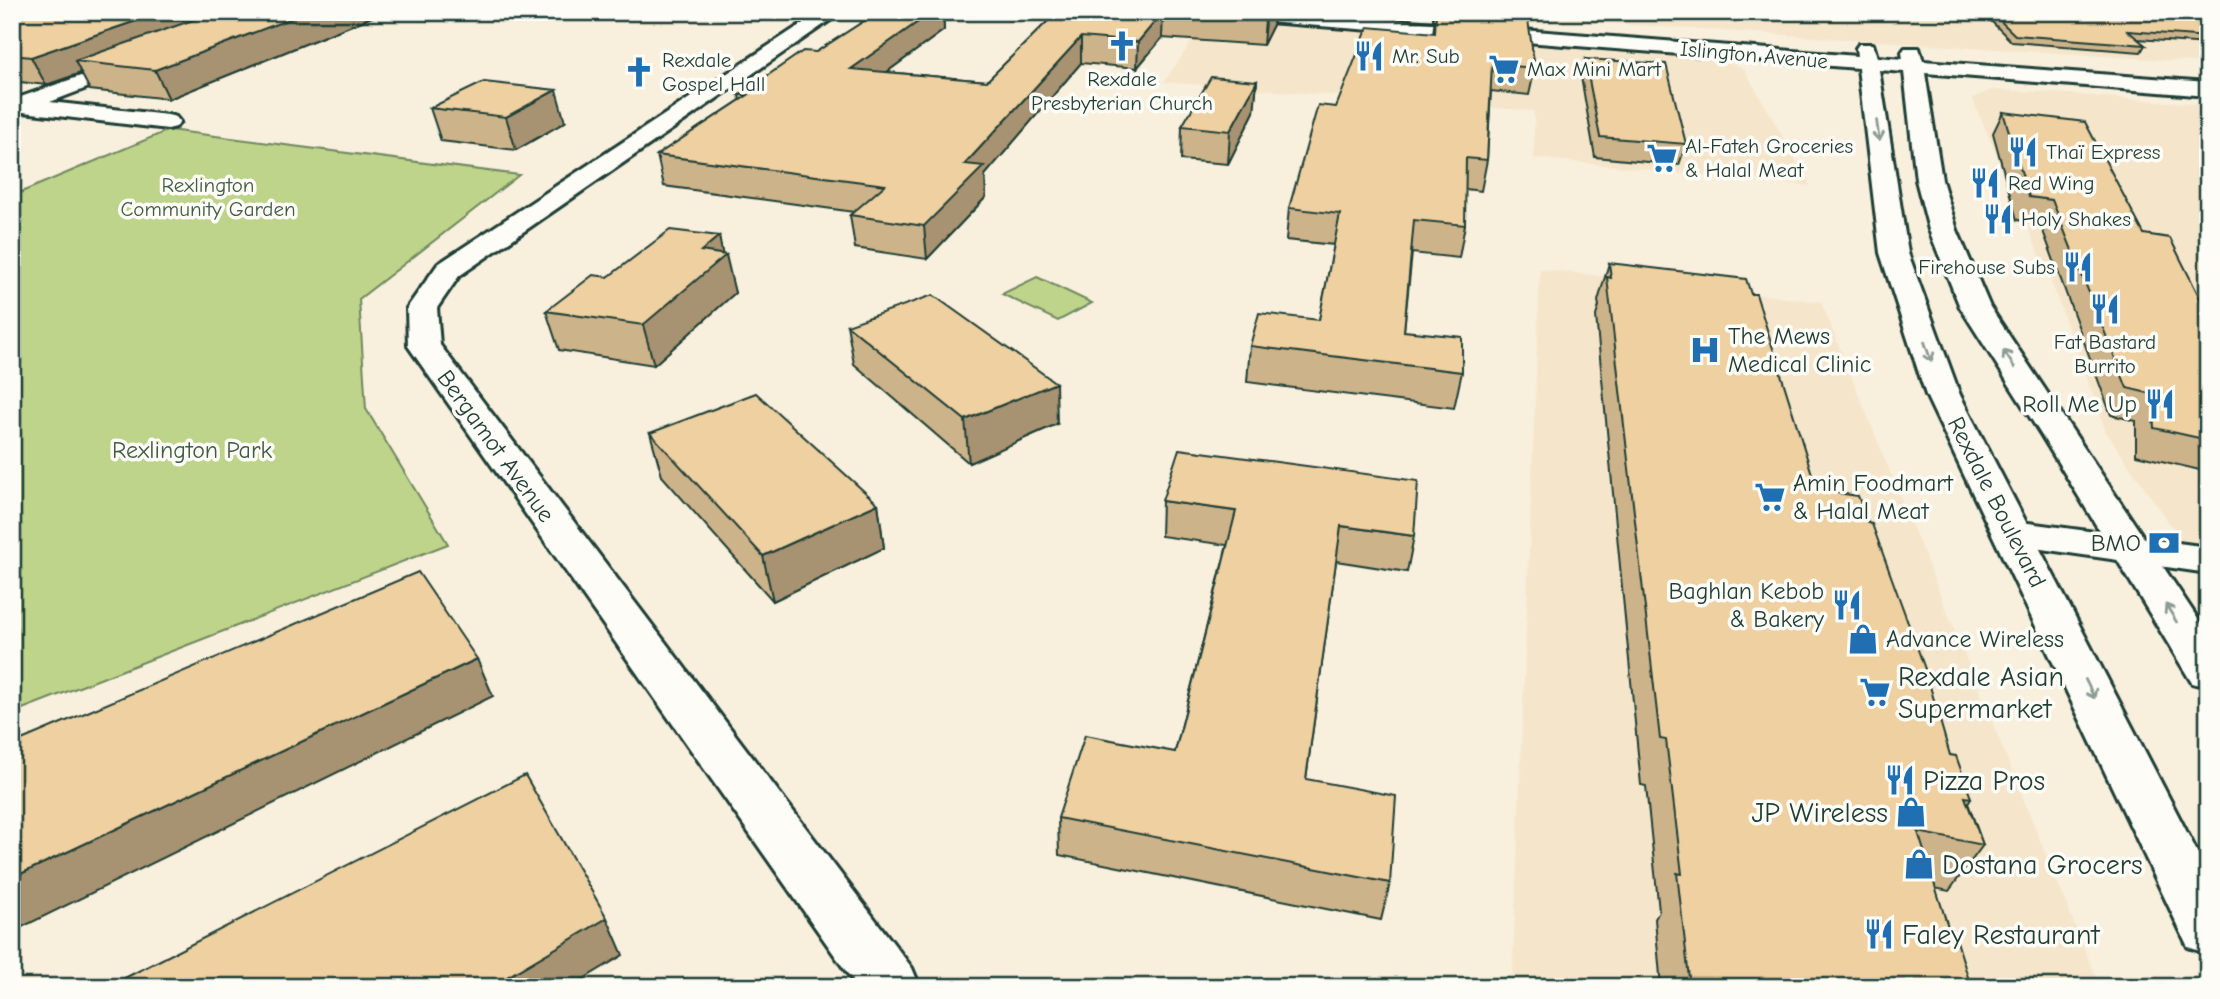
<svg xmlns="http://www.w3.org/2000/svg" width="2220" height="999" font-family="'Comic Neue',sans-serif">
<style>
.built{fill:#f5e6cb}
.green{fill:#bed48a;stroke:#6e885f;stroke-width:2}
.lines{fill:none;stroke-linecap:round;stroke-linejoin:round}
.minor-casing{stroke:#1f3d34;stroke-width:6}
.major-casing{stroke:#1f3d34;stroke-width:6}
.minor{fill:#fdfcf7;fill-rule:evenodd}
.major{fill:#fdfcf7;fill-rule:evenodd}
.wall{fill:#cdb38a;stroke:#1f3d34;stroke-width:2}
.shaded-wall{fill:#a79271;stroke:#1f3d34;stroke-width:2}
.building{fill:#eed0a1;stroke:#1f3d34;stroke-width:2}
.oneway{stroke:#8e9c96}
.labels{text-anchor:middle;stroke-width:7;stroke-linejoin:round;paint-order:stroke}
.far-street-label{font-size:21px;fill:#1f3d34;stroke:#fdfcf7}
.far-poi-label{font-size:21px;fill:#1f3d34;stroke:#fdfcf7;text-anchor:start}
.far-park-label{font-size:21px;fill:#3f5b45;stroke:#fdfcf7}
.poi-label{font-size:24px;fill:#1f3d34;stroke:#fdfcf7;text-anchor:start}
.street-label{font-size:24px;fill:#1f3d34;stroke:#fdfcf7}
.park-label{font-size:24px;fill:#3f5b45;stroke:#fdfcf7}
.near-poi-label{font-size:28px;fill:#1f3d34;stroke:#fdfcf7;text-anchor:start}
</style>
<rect width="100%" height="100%" fill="#f8efdd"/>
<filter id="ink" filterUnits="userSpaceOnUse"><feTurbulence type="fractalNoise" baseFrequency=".0143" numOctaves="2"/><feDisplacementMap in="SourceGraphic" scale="14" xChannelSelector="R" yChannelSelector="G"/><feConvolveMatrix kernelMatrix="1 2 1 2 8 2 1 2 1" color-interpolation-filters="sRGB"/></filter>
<g filter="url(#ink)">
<path class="built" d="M1436 12H2208V63Z
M1208 18 1722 60 1744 69 1811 186 1534 158V111L1164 82Z
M1991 90 2042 92 2208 105V579L2106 432 2054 289 1972 98Z
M1540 269 1821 302 2100 987H1512Z"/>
<path class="green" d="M169 130 519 175 359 299 366 409 448 544 12 713V196Z
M1037 277 1092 303 1058 321 1002 294Z"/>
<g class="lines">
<g class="minor-casing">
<path id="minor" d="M820 12H842L459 276 437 308 440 345 912 968 920 987H857L408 346 407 308 438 264Z
M135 57 142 59 145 63 142 67 50 102 168 115 176 117 180 122 176 127 168 129 23 112 12 115V100Z
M2013 521 2208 547V573L1999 543 1993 534 1999 525Z"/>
</g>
<g class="major-casing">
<path id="major" d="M1208 12H1293L1857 56 1856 48 1859 44H1873L1877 57 1903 59 1902 52 1905 48H1919L1923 61 2208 82V96L1925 73 1942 180 1957 230 1990 307 2208 634V687L2192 683 2042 436 1960 307 1929 230 1916 180 1904 72 1879 70 1908 253 1960 395 2208 873V954L2188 947 1926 395 1880 253 1858 68 1217 18Z"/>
</g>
<use href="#minor" class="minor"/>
<use href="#major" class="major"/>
</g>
<path class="wall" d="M12 12H384L169 99 90 90 81 73 46 85 12 81Z
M878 12H943L944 30 887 72 987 81 1057 12H1275L1273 25 1263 45 1162 38 1137 68 1081 63 985 175 986 197 927 259 855 248 850 215 854 212 664 186 657 155 740 100 739 95 816 52Z
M1433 12H1521L1535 68 1529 95 1491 91 1487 160 1481 191 1465 189V225L1459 258 1412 253 1404 331 1462 372 1454 408 1247 382 1250 346 1319 320 1334 245 1286 240 1289 208 1336 107 1433 33 1435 20H1433Z
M1982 12H2208V44L2137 39 2145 45 2141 52 2012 42Z
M1585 59 1686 144 1679 165 1595 157 1581 77Z
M1257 81 1254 112 1228 164 1181 160 1182 126Z
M430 108 565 122 516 150 441 141Z
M2003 112 2144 234 2208 314V472L2136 455V421L2111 415 2040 223 2017 220 1993 133Z
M719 236 722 254 735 293 654 365 559 350 546 311 608 277Z
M1609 263 1817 490 1950 755 1971 798 1968 803 1983 845 1949 891 1935 888 1949 930 1971 987H1661L1655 919 1659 911 1646 786 1641 785 1596 316 1599 306 1598 301Z
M847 325 1057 424 969 463 854 364Z
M650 433 878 504 884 548 773 601 662 476Z
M1162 501 1414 536 1407 572 1336 561 1306 779 1390 883 1381 920 1059 855 1058 818 1175 752 1227 545 1161 536Z"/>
<path class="shaded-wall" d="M162 12H249L75 61 81 73 46 85 31 57Z
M308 12H384L169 99 155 70Z
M932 12H943L944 30 854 96 851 69Z
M1163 12 1162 38 1137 68 1138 42Z
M1269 12H1275L1273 25 1263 45 1265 20Z
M1081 37V63L985 175 986 197 927 259 924 226 965 164Z
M1257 81 1254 112 1228 164 1230 131Z
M556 90 565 122 516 150 506 117Z
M719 236 723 257 726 255 735 293 654 365 643 325 701 251Z
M1056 383 1057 424 969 463 965 420Z
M878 504 884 548 773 601 763 556Z
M477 659 493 696 12 932V878Z
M607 918 623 955 570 987H490Z"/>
<path class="building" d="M12 12H162L31 57 12 55Z
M216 12H308L155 70 75 61Z
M878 12H932L851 69 987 81 1057 12H1269L1265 20 1163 12 1138 42 1081 37 965 164 984 166 924 226 850 215 885 185 657 155 748 95H739L803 51 816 52Z
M1434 12H1521L1522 19 1436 13V14H1434Z
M1991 12H2208V37L2128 31 2145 45 2015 35Z
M1436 13 1528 20 1535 68 1492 64 1487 160 1466 158 1465 225 1414 220 1404 331 1462 337V372L1250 346 1259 313 1319 320 1340 214 1289 208 1318 105 1336 107 1368 27 1435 33Z
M1585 59 1666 64 1686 144 1600 137Z
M1211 77 1257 81 1230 131 1182 126Z
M484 82 556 90 506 117 430 108Z
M2003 112 2085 122 2144 234 2170 238 2208 314V440L2154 428 2152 394 2127 388 2052 200 2029 197Z
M670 230 719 236 701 251 726 255 643 325 546 311 593 275 608 277Z
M1609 263 1746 279 1751 294H1756L1817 490 1858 496 1868 523 1872 524 1925 669 1950 755 1956 756 1971 798 1965 797 1983 845 1918 832 1949 930 1954 931 1971 987H1690L1677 873 1682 874 1666 740 1660 739 1607 277 1611 278Z
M933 295 1056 383 965 420 847 325Z
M756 393 878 504 763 556 650 433Z
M1179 449 1418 481 1414 536 1341 526 1306 779 1396 796 1390 883 1058 818 1085 735 1175 752 1236 511 1162 501Z
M418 572 477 659 12 878V744Z
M525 775 607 918 490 987H107Z"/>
<defs><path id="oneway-shaft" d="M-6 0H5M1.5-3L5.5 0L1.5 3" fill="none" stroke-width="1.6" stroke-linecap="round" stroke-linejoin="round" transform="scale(1.75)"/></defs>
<g class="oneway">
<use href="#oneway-shaft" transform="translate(1878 131) rotate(82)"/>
<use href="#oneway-shaft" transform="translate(1928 352) rotate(71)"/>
<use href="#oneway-shaft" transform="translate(2009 359) rotate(-123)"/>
<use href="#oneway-shaft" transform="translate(2171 613) rotate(-122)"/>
<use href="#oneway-shaft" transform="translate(2090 689) rotate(64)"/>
</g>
</g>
<defs>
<g id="church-bare" transform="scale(2.415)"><path d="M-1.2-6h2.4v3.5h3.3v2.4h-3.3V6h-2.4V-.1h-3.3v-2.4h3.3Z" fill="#1f6fb2" stroke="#fdfcf7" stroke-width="2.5" paint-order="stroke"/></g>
<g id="restaurant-bare" transform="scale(2.415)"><path d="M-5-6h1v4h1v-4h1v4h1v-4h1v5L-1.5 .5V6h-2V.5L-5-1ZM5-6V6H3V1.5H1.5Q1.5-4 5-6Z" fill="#1f6fb2" stroke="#fdfcf7" stroke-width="2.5" paint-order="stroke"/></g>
<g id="supermarket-bare" transform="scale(2.415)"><path d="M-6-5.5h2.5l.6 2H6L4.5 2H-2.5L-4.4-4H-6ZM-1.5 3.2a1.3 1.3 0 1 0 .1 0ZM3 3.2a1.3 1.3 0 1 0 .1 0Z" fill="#1f6fb2" stroke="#fdfcf7" stroke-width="2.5" paint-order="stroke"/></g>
<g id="hospital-bare" transform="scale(2.415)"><path d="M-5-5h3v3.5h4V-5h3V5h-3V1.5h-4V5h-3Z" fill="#1f6fb2" stroke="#fdfcf7" stroke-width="2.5" paint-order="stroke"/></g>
<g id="bank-bare" transform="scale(2.415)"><path d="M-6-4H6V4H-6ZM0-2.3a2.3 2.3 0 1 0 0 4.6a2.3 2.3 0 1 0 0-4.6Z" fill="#1f6fb2" stroke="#fdfcf7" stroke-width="2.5" paint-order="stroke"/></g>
<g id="shop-bare" transform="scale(2.415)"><path d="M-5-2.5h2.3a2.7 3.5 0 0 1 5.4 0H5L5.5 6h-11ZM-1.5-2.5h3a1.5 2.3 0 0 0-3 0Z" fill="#1f6fb2" stroke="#fdfcf7" stroke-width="2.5" paint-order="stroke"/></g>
</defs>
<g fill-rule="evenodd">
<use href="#church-bare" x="1122" y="46"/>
<use href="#restaurant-bare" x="1369" y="56"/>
<use href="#supermarket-bare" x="1504" y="69"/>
<use href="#church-bare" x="639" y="72"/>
<use href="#restaurant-bare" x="2023" y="152"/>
<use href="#supermarket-bare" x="1662" y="158"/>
<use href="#restaurant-bare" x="1985" y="183"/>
<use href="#restaurant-bare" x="1998" y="219"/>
<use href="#restaurant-bare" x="2078" y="267"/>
<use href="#restaurant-bare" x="2105" y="309"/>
<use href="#hospital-bare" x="1705" y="350"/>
<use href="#restaurant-bare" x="2160" y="404"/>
<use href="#supermarket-bare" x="1770" y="497"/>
<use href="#bank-bare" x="2164" y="543"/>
<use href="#restaurant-bare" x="1847" y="605"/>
<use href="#shop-bare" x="1863" y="639"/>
<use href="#supermarket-bare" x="1875" y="692"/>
<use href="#restaurant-bare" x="1900" y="780"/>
<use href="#shop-bare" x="1911" y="812"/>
<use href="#shop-bare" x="1919" y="864"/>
<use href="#restaurant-bare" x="1879" y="934"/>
</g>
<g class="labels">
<g class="far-street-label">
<text transform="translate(1754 55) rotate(5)" y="7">Islington Avenue</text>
</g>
<g class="far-poi-label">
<text x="1392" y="63">Mr. Sub</text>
<text x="662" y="67">Rexdale<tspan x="662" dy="24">Gospel Hall</tspan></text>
<text x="1527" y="76">Max Mini Mart</text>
<text x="1122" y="86" text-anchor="middle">Rexdale<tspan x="1122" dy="24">Presbyterian Church</tspan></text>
<text x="1685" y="153">Al-Fateh Groceries<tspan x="1685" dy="24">&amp; Halal Meat</tspan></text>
<text x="2046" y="159">Thaï Express</text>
<text x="2008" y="190">Red Wing</text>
<text x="2021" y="226">Holy Shakes</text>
<text x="2055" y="274" text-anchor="end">Firehouse Subs</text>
<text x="2105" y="349" text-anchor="middle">Fat Bastard<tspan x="2105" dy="24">Burrito</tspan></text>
</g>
<g class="far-park-label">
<text x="208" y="192">Rexlington<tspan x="208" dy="24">Community Garden</tspan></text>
</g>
<g class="poi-label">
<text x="1728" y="344">The Mews<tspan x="1728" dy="28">Medical Clinic</tspan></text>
<text x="2137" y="412" text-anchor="end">Roll Me Up</text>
<text x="1793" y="491">Amin Foodmart<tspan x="1793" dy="28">&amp; Halal Meat</tspan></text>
<text x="2141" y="551" text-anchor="end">BMO</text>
<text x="1824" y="599" text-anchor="end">Baghlan Kebob<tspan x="1824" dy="28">&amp; Bakery</tspan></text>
<text x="1886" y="647">Advance Wireless</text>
</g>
<g class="street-label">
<text transform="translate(496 446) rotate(54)" y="8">Bergamot Avenue</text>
<text transform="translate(1997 502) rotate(63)" y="8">Rexdale Boulevard</text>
</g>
<g class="park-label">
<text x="192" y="458">Rexlington Park</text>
</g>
<g class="near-poi-label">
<text x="1898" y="686">Rexdale Asian<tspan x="1898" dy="32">Supermarket</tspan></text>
<text x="1923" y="790">Pizza Pros</text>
<text x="1888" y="822" text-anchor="end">JP Wireless</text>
<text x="1942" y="874">Dostana Grocers</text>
<text x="1902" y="944">Faley Restaurant</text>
</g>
</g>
<rect width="2220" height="999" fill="none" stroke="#fdfcf7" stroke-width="42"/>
<rect x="21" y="21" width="2178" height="957" fill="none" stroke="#1f3d34" stroke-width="2.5" filter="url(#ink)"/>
</svg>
